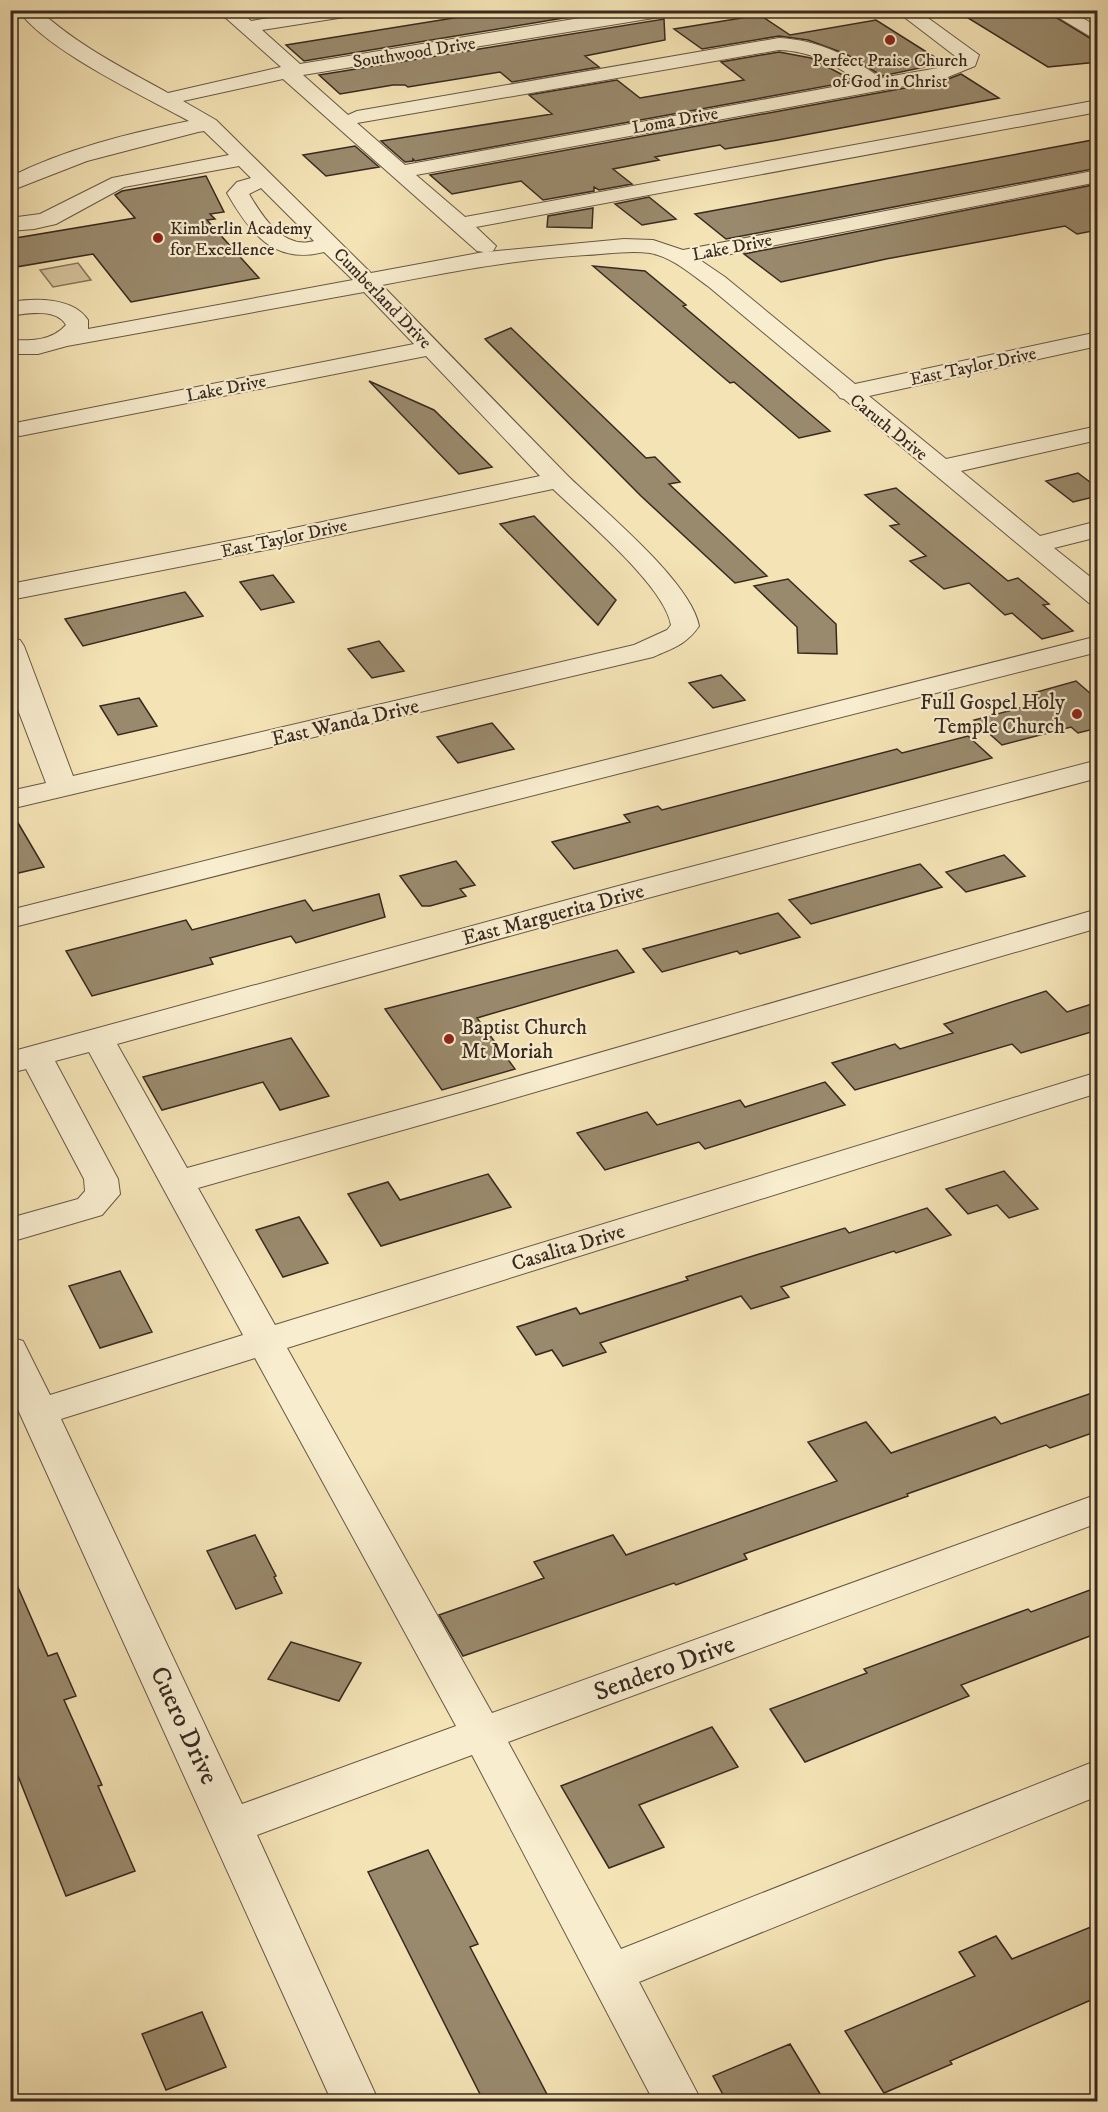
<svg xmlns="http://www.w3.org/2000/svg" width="1108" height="2112" font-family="'IM FELL DW Pica',serif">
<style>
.green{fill:#d4c39c;stroke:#86765e;stroke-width:1.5}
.building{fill:#9a8a6d;stroke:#382920;stroke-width:1.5}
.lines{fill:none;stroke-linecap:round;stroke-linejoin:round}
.minor-casing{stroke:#675845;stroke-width:2}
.minor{fill:#f8edcf;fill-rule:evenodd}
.poi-dot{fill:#8f2418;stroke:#f8edcf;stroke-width:2}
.labels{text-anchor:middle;stroke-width:4.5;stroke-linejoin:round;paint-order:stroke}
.far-street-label{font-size:18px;fill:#382920;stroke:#f8edcf}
.far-poi-label{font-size:18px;fill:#382920;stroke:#f8edcf}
.poi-label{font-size:21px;fill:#382920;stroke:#f8edcf;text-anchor:end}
.street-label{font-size:21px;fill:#382920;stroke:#f8edcf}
.near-street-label{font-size:26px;fill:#382920;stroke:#f8edcf}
</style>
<rect width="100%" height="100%" fill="#f4e3b5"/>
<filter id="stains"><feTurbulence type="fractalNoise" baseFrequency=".00333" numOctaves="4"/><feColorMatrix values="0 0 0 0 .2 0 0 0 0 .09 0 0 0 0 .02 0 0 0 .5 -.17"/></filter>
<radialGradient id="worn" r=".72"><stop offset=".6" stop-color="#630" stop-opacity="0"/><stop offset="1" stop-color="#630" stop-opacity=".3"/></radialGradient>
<path class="green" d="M78 263 91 280 53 287 40 270Z"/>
<path class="building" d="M503 10H612L304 61 286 45Z
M955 10H1044L1098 43V62L1048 67Z
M760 15 790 35 876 20 944 63 882 76 846 54 808 40 779 36 702 49 674 29Z
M664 19 665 40 585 56 599 67 512 82 500 72 408 87 405 85H393L340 94 319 75Z
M779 52 811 58 854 81 415 161 413 159V161L405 162 381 141 552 114 529 95 617 80 640 98 744 80 721 62Z
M961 74 999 98 778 140 725 149 720 145 655 157 659 160 613 169 632 184 599 190 594 187V191L543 200 521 181 452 194 430 175 943 81Z
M1098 139V168L726 239 695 214Z
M355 146 379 167 326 176 303 155Z
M206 176 224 212 210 214 215 219 207 220 259 278 131 302 93 254 10 268V239L135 218 115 195 122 191Z
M1098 184V230L1077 234 1065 226 886 259 781 282 744 254Z
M649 197 676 219 642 225 615 204Z
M593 208 592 228 547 227 548 216Z
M593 266 645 271 686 305 683 306 830 431 799 438 734 382 730 383Z
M511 328 646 458 655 457 680 482 669 484 767 576 735 583 641 496 485 339Z
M369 381 434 410 492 467 459 474Z
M1078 473 1098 488V496L1073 502 1046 481Z
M896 488 1008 581 1018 578 1049 604 1043 605 1073 631 1042 639 1012 613 1005 615 969 583 944 589 910 561 926 556 890 526 899 524 865 495Z
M534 516 616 600 598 625 500 524Z
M273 575 294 602 261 610 240 582Z
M788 579 836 624 837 654 798 653 797 627 754 586Z
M185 592 203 616 83 646 65 619Z
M379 641 404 671 372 678 348 649Z
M721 675 745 700 713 708 689 683Z
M1076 681 1098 700V728L1078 733 1071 727 1002 745 974 720 1043 702 1033 693Z
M139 698 157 726 118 735 100 706Z
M492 723 514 749 458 763 437 737Z
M968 736 992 758 574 869 552 842 630 822 624 815 658 806 662 810 897 749 902 753Z
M11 811 44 867 10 875Z
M1004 855 1025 876 966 892 946 872Z
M456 861 475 885 460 889 466 896 430 906H422L400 876Z
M920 864 942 887 811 924 789 900Z
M379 894 385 917 296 943 291 936 210 958 213 964 92 996 66 951 186 920 192 930 305 900 313 911Z
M778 913 800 937 740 954 737 951 662 972 643 949Z
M617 950 634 972 477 1018 515 1069 442 1090 385 1009Z
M1046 991 1067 1012 1098 1002V1030L1021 1053 1012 1044 855 1090 832 1063 895 1044 900 1049 953 1033 944 1024Z
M291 1038 329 1096 280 1110 263 1082 162 1110 143 1077Z
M825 1082 845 1105 705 1149 699 1142 605 1170 577 1133 647 1112 657 1125 740 1100 745 1107Z
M1004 1171 1038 1209 1009 1218 997 1205 968 1214 946 1189Z
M488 1174 511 1207 381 1246 348 1194 388 1182 400 1200Z
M927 1208 951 1235 896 1253 894 1251 781 1287 789 1297 751 1309 741 1296 600 1343 606 1352 563 1366 552 1350 536 1355 517 1327 576 1308 580 1314 688 1280 686 1277 756 1255 845 1228 849 1233Z
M299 1217 328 1263 283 1277 256 1230Z
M120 1271 152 1332 100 1348 69 1286Z
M1098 1391V1431L1050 1448 1046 1445 907 1494 908 1496 744 1554 747 1559 676 1585 674 1583 463 1656 439 1615 544 1578 534 1562 613 1535 626 1555 837 1481 808 1442 866 1422 891 1453 995 1417 1001 1424Z
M255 1535 276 1576 274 1577 282 1593 236 1609 207 1551Z
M10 1569 48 1656 57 1653 76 1696 64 1700 102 1785 98 1786 135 1871 66 1896 10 1756Z
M1098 1587V1633L961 1685 969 1696 805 1762 770 1709 867 1673 864 1669 1028 1609 1031 1612Z
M291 1642 361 1663 339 1701 268 1679Z
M712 1727 738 1767 639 1805 664 1847 609 1868 561 1786Z
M428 1850 478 1944 470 1947 551 2102H484L368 1872Z
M1098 1924V1997L950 2061 952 2064 884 2093 845 2031 975 1976 959 1952 996 1936 1012 1959Z
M202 2012 226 2067 166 2090 142 2034Z
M790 2044 825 2102H727L713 2076Z"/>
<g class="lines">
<g class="minor-casing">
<path id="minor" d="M18 10H39C77 45 123 68 168 93L281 67 227 19 214 10H239L251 21 314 10H360L358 14 351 16 262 30 300 64 629 10H675L673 14 666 16 303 75 348 115 357 111 779 38C819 40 849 56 881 78L938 68 959 59 895 10H917L979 55 975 66 943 79 416 175 465 217 1098 100V112L476 227 496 246 493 251 487 252 624 239 653 240 683 250 1098 170V182L700 260 725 277 855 384 1098 332V346L869 396 946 459 1098 426V440L961 471 1040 536 1098 521V537L1054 548 1098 583V605L1089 603 844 399 840 398 836 393 709 287C691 274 672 257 650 253 629 250 606 254 586 255 517 259 450 272 382 285 443 348 504 411 566 474 600 508 691 581 699 626 686 645 673 648 653 657L10 809V791L46 783 10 689V638L20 640 24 646 73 776 634 645 667 630 671 625C665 586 583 518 553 489L275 548 10 600V584L275 532 540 476 426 356 20 436 11 434 10 425 20 422 414 344 364 292 67 346 38 354H10V340C31 341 52 341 66 325 57 308 27 313 10 316V302C35 298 73 297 88 320V329L353 280 324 252C274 265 250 233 227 193L237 182 251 178 239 166 124 187 56 224 34 229 10 231V218L40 214 112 178 229 155 204 131 198 132 87 161 10 191V177C65 149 130 133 189 121 144 96 47 51 18 10ZM779 50C811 51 834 64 860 82L405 165 357 123ZM283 79 477 251 484 252 371 273 216 120 183 101ZM261 188 314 241C283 250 262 216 249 194Z
M1046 10H1069L1098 27V41Z
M1098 636V652L10 928V910Z
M1098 760V778L644 899 117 1044 187 1168 460 1093 1098 909V928L484 1107 198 1188 275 1325 1098 1072V1093L287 1348 492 1713 1098 1494V1523L508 1742 621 1949 1098 1760V1796L639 1982 702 2102H654L472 1755 257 1835 379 2102H332L10 1392V1337L23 1341 50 1395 243 1335 89 1052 55 1061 118 1179 120 1194 102 1215 10 1242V1218L78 1199 85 1191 84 1179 26 1069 10 1073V1052L622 885ZM255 1358 456 1726 242 1804 61 1419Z"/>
</g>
<use href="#minor" class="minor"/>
</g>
<g class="poi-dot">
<circle cx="890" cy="40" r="6"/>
<circle cx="158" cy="238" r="6"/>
<circle cx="1077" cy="714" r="6"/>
<circle cx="449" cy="1039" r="6"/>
</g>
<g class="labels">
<g class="far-street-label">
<text transform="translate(414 52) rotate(-9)" y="6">Southwood Drive</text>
<text transform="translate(675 120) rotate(-10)" y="6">Loma Drive</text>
<text transform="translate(732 247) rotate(-11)" y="6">Lake Drive</text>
<text transform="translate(383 298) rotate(46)" y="6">Cumberland Drive</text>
<text transform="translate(973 366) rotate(-12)" y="6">East Taylor Drive</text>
<text transform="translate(226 388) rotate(-11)" y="6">Lake Drive</text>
<text transform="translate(889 427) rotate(39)" y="6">Caruth Drive</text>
<text transform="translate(284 538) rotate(-12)" y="6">East Taylor Drive</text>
</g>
<g class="far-poi-label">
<text x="890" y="66">Perfect Praise Church<tspan x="890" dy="21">of God in Christ</tspan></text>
<text x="170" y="234" text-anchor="start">Kimberlin Academy<tspan x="170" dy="21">for Excellence</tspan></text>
</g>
<g class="poi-label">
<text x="1065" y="709">Full Gospel Holy<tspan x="1065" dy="24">Temple Church</tspan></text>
<text x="461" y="1034" text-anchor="start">Baptist Church<tspan x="461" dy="24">Mt Moriah</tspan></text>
</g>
<g class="street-label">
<text transform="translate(345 722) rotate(-13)" y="7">East Wanda Drive</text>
<text transform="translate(553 914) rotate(-15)" y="7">East Marguerita Drive</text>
<text transform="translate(568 1247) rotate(-17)" y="7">Casalita Drive</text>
</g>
<g class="near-street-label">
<text transform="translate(664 1667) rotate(-20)" y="9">Sendero Drive</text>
<text transform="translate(185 1725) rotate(65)" y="9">Cuero Drive</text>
</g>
</g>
<rect width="1108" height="2112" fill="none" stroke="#f4e3b5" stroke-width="36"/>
<rect x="12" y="12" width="1084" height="2088" fill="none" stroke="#382920" stroke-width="3"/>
<rect x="18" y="18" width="1072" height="2076" fill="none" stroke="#382920" stroke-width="1.5"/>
<rect width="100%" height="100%" filter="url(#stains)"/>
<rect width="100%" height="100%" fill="url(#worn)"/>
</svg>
